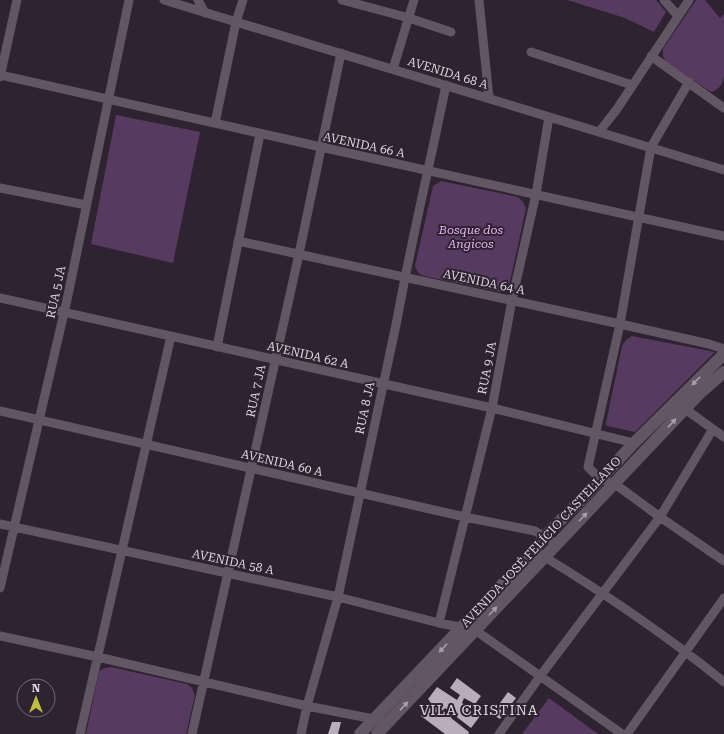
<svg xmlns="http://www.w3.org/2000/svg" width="724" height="734" font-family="'Roboto Serif',serif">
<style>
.green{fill:#573a5f}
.building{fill:#baacbd}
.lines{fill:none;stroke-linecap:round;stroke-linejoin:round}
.street{stroke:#625665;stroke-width:9}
.secondary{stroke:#625665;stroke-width:12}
.oneway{fill:#a69da9}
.labels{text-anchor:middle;stroke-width:4;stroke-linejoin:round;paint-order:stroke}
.street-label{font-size:12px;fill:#ded7e0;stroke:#2e2330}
.park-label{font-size:12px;font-style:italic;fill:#e9aff8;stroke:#2e2330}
.quarter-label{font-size:14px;letter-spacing:1px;fill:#ded7e0;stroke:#2e2330}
</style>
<rect width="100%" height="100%" fill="#2e2330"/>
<path class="green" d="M567 0H656L666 12 654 32 625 18Z
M696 0H705L720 18 724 14V76C722 85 720 89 711 92L666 62 663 56V49Z
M116 115 200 132 173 263 91 244Z
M441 181 518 197 523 202 526 208 510 282 507 289 500 292 424 276 418 273 415 266 433 186Z
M632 336 715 352 635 432 607 426 606 423 622 346 626 340Z
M111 667 187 684 192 688 195 695 186 734H86L99 671 105 668Z
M549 698 598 734H522Z"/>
<path class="building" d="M457 678 481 696 475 704 464 698 462 703 480 716 471 728 445 708 441 713 446 717 449 714 452 716 451 718 469 732 468 734H445L421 716 431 703 428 699 437 687 457 700 460 695 450 688Z
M508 692 516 698 500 719 492 714Z
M332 722H341L338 734H328Z"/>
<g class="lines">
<path class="street" d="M164 0 724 170
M198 0 205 13
M342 0 409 18 451 32
M479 0 489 98
M664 0 678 16
M531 52 632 85
M651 56 724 108
M393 69 414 0
M0 75 321 147 724 236
M0 77 17 0
M689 82 651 147 620 324 588 467 600 479 615 484 660 517 724 561
M215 123 236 22 243 0
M599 132 617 109 689 0
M0 188 86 205
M238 241 620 324 709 344 724 349
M0 298 492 408 634 443
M217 347 260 134
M681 406 724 437
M0 411 465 517 535 531 557 544
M0 524 338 597 439 623 475 630 622 734
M540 554C604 593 666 635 724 682
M0 588 67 300 129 0
M439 623 492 408 512 300 536 194 549 117
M0 636 98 657 307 706 379 720
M80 734 171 336
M192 734 299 254 341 53
M301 734 307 706 338 597 397 320C411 242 430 164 446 85
M499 734 541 675 660 517 713 429
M627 734 724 598"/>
<path class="secondary" d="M360 734 534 551 545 536 583 498 634 443 724 354
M377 734 699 394 724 372"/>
</g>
<defs><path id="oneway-solid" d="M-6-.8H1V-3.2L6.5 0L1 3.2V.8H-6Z"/></defs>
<g class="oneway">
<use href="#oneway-solid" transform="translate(696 381) rotate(136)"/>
<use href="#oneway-solid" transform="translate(672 423) rotate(-47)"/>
<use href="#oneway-solid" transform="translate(583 517) rotate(-46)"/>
<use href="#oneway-solid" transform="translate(493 611) rotate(-46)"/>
<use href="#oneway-solid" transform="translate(443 648) rotate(133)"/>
<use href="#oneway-solid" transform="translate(404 706) rotate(-47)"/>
</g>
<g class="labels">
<g class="street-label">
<text transform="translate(448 73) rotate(17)" y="4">AVENIDA 68 A</text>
<text transform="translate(364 145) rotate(12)" y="4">AVENIDA 66 A</text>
<text transform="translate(484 282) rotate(12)" y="4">AVENIDA 64 A</text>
<text transform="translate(56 292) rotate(-78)" y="4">RUA 5 JA</text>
<text transform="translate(308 355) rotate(13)" y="4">AVENIDA 62 A</text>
<text transform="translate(487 368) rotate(-79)" y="4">RUA 9 JA</text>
<text transform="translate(256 391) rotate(-78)" y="4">RUA 7 JA</text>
<text transform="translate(365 408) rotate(-78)" y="4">RUA 8 JA</text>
<text transform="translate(282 463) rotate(13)" y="4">AVENIDA 60 A</text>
<text transform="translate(541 542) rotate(-47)" y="4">AVENIDA JOSÉ FELÍCIO CASTELLANO</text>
<text transform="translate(233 562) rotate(12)" y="4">AVENIDA 58 A</text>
</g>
<g class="park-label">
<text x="471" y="234">Bosque dos<tspan x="471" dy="14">Angicos</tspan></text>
</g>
<g class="quarter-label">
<text x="479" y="715">VILA CRISTINA</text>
</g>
</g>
<g transform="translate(36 698)"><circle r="19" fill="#2e2330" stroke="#746b76"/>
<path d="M0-3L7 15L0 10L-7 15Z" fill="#bfbe41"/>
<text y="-6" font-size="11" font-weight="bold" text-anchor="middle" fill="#ded7e0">N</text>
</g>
</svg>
